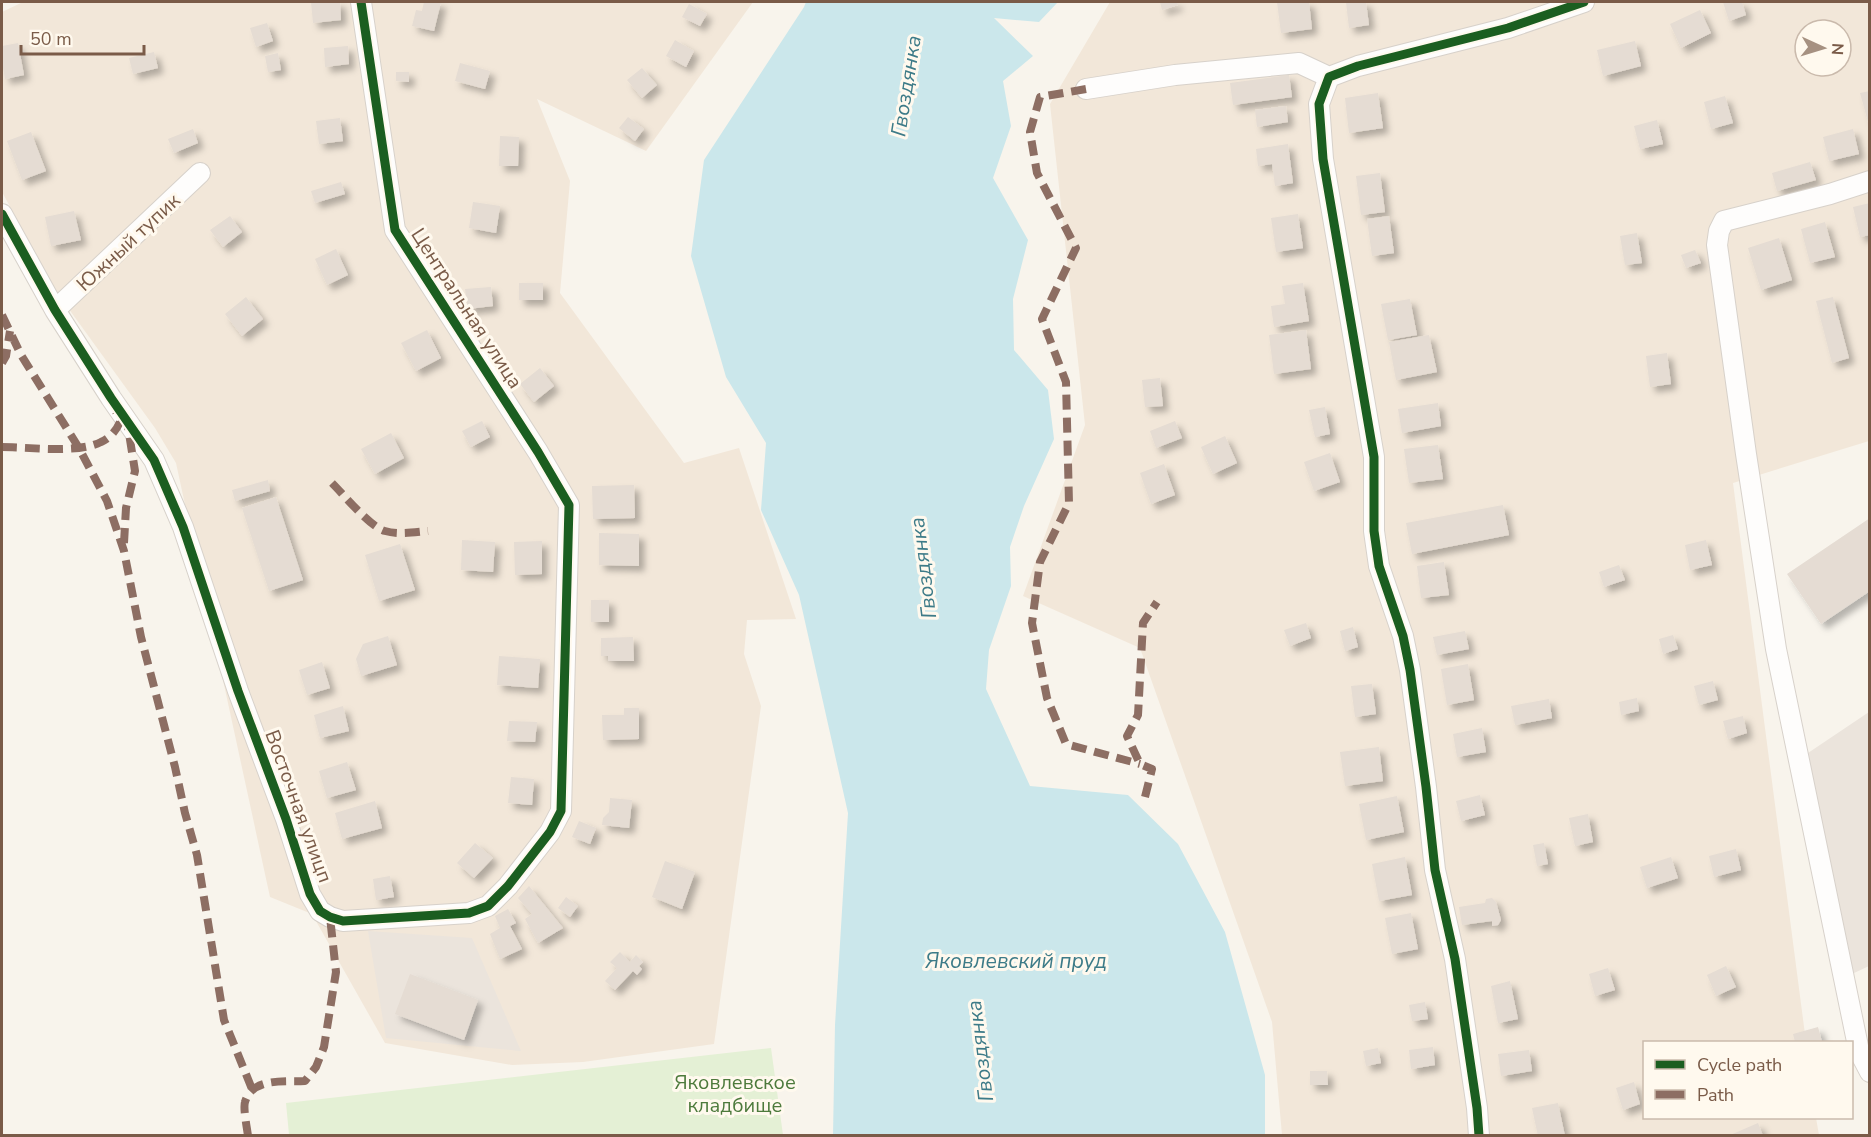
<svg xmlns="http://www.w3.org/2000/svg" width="1871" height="1137" font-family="'Nunito Sans',sans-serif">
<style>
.residential{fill:#f2e7d9;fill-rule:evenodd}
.industrial{fill:#ebe4dc}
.green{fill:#e4f0d5}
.water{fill:#cbe7eb}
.building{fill:#e5dcd3;filter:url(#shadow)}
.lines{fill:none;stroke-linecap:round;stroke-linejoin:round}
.street-casing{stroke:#d7d1ca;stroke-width:22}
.street{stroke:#fefdfc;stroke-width:20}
.quiet{stroke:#8d6e63;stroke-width:8;stroke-dasharray:15 8;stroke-linecap:butt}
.cycleway-casing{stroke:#fff9ee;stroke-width:13}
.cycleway{stroke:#1b5e20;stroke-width:9}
.labels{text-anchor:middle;stroke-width:6;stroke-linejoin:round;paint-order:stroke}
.street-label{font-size:20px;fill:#7a5b48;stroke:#fff9ee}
.park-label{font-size:20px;fill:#4d7a3c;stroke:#fff9ee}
.water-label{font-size:21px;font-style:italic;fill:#3d7b88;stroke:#fff9ee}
</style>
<defs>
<filter id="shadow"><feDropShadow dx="5.5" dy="5.5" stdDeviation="3" flood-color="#0004"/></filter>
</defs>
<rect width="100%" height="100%" fill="#f8f4ec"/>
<path class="residential" d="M23 2H753L646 151 537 99 570 181 560 293 684 463 739 448 796 619 747 620 744 654 761 706 714 1044 583 1062 512 1065 385 1043 312 914 270 897 176 463 155 428 58 294 2 192V12Z
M1110 2H1869V441L1733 483 1806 1042H1644V1118H1816L1819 1135H1282L1272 1022 1140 648 1023 596 1085 425 1050 104ZM1805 30H1841V66H1805Z"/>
<path class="industrial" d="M1869 712V966L1852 974 1808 753Z
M368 931 472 938 521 1051 386 1038Z"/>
<path class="green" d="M771 1048 783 1135H289L286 1103Z"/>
<path class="water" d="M806 2H1058L1039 22 994 18 1033 56 1003 81 1011 126 993 178 1028 240 1013 299 1014 350 1048 390 1054 439 1024 506 1010 547 1011 586 989 650 986 689 1030 786 1128 795 1178 844 1225 932 1265 1075V1135H833L835 1025 848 813 799 595 761 510 766 443 726 377 691 256 704 160 804 7Z"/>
<path class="building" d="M311 2H340L341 20 313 23Z
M424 2H441L434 31 412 26 416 10 422 11Z
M1160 2H1177L1178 5 1162 10Z
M1277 2H1309L1312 29 1281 33Z
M1346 2H1366L1369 25 1349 28Z
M1723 2H1742L1746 15 1729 21Z
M689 4 707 14 700 26 682 17Z
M1700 10 1711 33 1681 48 1670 24Z
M267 23 273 41 256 47 250 28Z
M675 40 694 51 686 67 666 56Z
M1635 41 1641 66 1603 76 1597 50Z
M18 43 24 75 5 79 2 62V46Z
M348 46 349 64 325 67 324 48Z
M154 52 158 68 133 74 129 58Z
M278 53 281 70 268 72 265 56Z
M460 63 490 71 485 89 455 81Z
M642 68 657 85 642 98 627 80Z
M396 72H409V82L396 81Z
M1289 75 1292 97 1233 105 1230 83Z
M1870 91V125H1869L1860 93Z
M1378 93 1383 128 1349 133 1345 98Z
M1725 96 1733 123 1711 129 1704 102Z
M1286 106 1288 122 1257 127 1255 110Z
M628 117 644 129 635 141 619 128Z
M340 118 343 141 319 144 316 121Z
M1657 120 1663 144 1640 149 1634 126Z
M193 129 198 143 174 153 168 139Z
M1853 129 1859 154 1829 161 1823 137Z
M31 132 46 171 22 180 7 141Z
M500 136 519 137 518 166H499Z
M1288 144 1293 183 1275 186 1272 164 1258 166 1256 149Z
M1810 162 1816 180 1777 191 1772 173Z
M1380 173 1385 212 1361 215 1356 176Z
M341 182 345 194 315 203 311 191Z
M473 202 500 206 496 233 469 228Z
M1870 203V235L1860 237 1853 207Z
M74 211 81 240 51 246 45 217Z
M1298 214 1303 248 1276 252 1271 218Z
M230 216 242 232 223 247 210 230Z
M1389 216 1394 253 1372 256 1367 219Z
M1825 222 1835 257 1810 263 1801 229Z
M1637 233 1642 263 1625 265 1620 236Z
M1779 238 1792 280 1761 290 1748 248Z
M336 249 348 275 327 285 315 259Z
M1695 250 1701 263 1686 268 1681 255Z
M519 283H543V300H519Z
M1303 283 1309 321 1274 327 1271 306 1285 304 1282 286Z
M491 287 493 306 468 309 465 289Z
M246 297 263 319 242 336 225 314Z
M1833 297 1849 358 1832 363 1816 301Z
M1410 299 1417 335 1388 340 1381 304Z
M427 330 441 358 416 371 401 343Z
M1306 330 1311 369 1274 374 1269 335Z
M1429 335 1437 372 1396 380 1389 342Z
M1667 353 1671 384 1650 387 1646 356Z
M540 368 554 386 534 402 520 384Z
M1160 378 1163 406 1145 407 1142 380Z
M1438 403 1441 426 1402 433 1398 409Z
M1325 407 1330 434 1315 437 1309 410Z
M482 421 490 437 471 447 462 431Z
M1175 421 1182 438 1156 448 1150 431Z
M391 433 404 458 375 474 361 449Z
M1225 436 1237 463 1213 474 1201 447Z
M1438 445 1443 479 1409 483 1404 449Z
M1330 453 1340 482 1314 491 1304 462Z
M1164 464 1175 495 1151 504 1140 473Z
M268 480 270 491 235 501 232 490Z
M634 485 635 518 593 519 592 486Z
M276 497 303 580 269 591 242 508Z
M1503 505 1509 535 1412 554 1406 523Z
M1870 518V591L1821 624 1787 574Z
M599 533 639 534V566L599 565Z
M462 540 495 542 493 572 461 570Z
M1706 540 1712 565 1690 570 1685 545Z
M542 541V574L515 575 514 542Z
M400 544 415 590 379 601 365 555Z
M1444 562 1449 595 1421 598 1417 566Z
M1619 565 1625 580 1604 587 1599 572Z
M591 600H609V622H591Z
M1306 623 1311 638 1290 646 1284 630Z
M1353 627 1358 647 1345 651 1340 631Z
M1465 631 1469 649 1437 655 1433 637Z
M1673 635 1678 649 1663 654 1659 639Z
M388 636 397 665 361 676 356 659 363 644Z
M633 637 634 661H608V656H601V638Z
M499 656 540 659 538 688 497 685Z
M322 662 330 688 307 695 299 670Z
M1468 664 1474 700 1447 705 1441 669Z
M1713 681 1718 700 1699 705 1694 686Z
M1372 684 1376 714 1355 717 1351 686Z
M1637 698 1639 711 1621 715 1619 702Z
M1549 699 1552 718 1515 725 1511 706Z
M343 706 349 731 320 738 314 715Z
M624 708H639V739L603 740 602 715H624Z
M1743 716 1747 733 1728 739 1723 721Z
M509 721 537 722 535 742 507 741Z
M1482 728 1486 752 1457 757 1453 734Z
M1379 747 1383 781 1345 786 1340 752Z
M347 762 356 790 327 798 319 771Z
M511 777 534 779 532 805 508 803Z
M1480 795 1485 815 1461 821 1456 801Z
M1397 796 1404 832 1366 840 1359 804Z
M610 798 632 800 629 828 602 825 603 818 609 812Z
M375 801 382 828 342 839 335 813Z
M1588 814 1593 842 1575 846 1569 818Z
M579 821 596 828 590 844 572 837Z
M475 843 493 858 474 878 457 863Z
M1544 843 1548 864 1537 866 1533 845Z
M1736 849 1741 870 1714 877 1709 856Z
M1405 857 1412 895 1379 901 1372 864Z
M1671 857 1678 878 1647 888 1640 867Z
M665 861 695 872 682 909 652 897Z
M390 876 394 897 376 900 373 879Z
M529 886 563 928 538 943 525 919 532 914 518 898Z
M566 897 578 906 570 917 558 908Z
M1492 898 1496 902 1501 920 1498 925 1492 926V921L1462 925 1459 907 1485 903 1486 899Z
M508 909 516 923 510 926 522 949 500 959 490 934 500 928 495 916Z
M1411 913 1418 949 1392 954 1385 918Z
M620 952 630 962 636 955 643 962 639 966 642 969 637 975 633 971 615 990 605 981 617 968 610 962Z
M1726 966 1736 987 1716 996 1707 975Z
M1608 968 1615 990 1595 996 1589 974Z
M410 974 478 1000 464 1040 395 1014Z
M1510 981 1518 1019 1498 1023 1491 986Z
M1425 1002 1428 1019 1412 1021 1409 1005Z
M1818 1027 1822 1042H1795L1793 1034Z
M1433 1047 1435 1065 1411 1069 1409 1050Z
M1378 1048 1381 1063 1366 1066 1363 1051Z
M1529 1050 1532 1071 1501 1076 1498 1054Z
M1310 1071H1327L1328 1085H1310Z
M1634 1082 1640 1104 1623 1110 1616 1088Z
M1558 1103 1565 1136H1538L1532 1108Z
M1758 1123 1763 1136H1728Z"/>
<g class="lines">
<g class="street-casing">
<path id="street" d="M1086 89 1175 75 1299 63 1329 77
M1870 181 1830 194 1724 221 1719 231 1717 245 1746 454 1776 649 1859 1051 1870 1072
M2 214 55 310 111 398 154 460 183 527 238 691 286 819 310 894 320 911 330 917 343 921 469 913 488 906 508 886 550 832 561 811 569 505 538 452 395 230 361 2
M55 310 200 173
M1479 1136 1477 1108 1455 959 1435 870 1426 787 1410 670 1403 636 1379 566 1374 531V457L1323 159 1319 104 1329 77 1358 66 1508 28 1584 2"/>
</g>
<use href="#street" class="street"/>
<path class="quiet" d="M1086 89 1040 97 1030 132 1037 173 1076 248 1042 319 1066 382 1069 503 1040 562 1032 623 1047 698 1066 744 1140 764
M2 315 21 355 79 448 107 501 124 551 141 637 175 767 185 813 197 855 224 1020 252 1089
M2 363 6 356 10 331
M2 447C29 447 77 454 101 442 110 438 116 431 120 422L116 412
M332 483C344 495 370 527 385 531 399 535 415 532 428 531
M124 543 126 508 135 471 128 427
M1145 797 1152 769 1140 764 1127 736 1138 715 1143 623 1157 602
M248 1136C247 1128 243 1108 245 1102 252 1077 285 1082 305 1081L316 1067 324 1047 336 972 330 917"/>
<g class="cycleway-casing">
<path id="cycleway" d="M2 214 55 310 111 398 154 460 183 527 238 691 286 819 310 894 320 911 330 917 343 921 469 913 488 906 508 886 550 832 561 811 569 505 538 452 395 230 361 2
M1479 1136 1477 1108 1455 959 1435 870 1426 787 1410 670 1403 636 1379 566 1374 531V457L1323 159 1319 104 1329 77 1358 66 1508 28 1584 2"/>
</g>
<use href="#cycleway" class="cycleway"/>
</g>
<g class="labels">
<g class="street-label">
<text transform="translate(128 242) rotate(-43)" y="7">Южный тупик</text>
<text transform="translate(467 308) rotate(57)" y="7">Центральная улица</text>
<text transform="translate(299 806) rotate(70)" y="7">Восточная улицп</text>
</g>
<g class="park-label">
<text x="735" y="1089">Яковлевское<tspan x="735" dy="23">кладбище</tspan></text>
</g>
<g class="water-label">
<text transform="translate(906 86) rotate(-81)" y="7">Гвоздянка</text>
<text transform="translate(923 568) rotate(-97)" y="7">Гвоздянка</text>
<text x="1016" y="968">Яковлевский пруд</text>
<text transform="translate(980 1051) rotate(-97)" y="7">Гвоздянка</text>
</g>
</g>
<rect width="1871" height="1137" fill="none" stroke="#7a5b48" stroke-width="6"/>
<rect x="1643" y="1041" width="210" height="78" fill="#fff9ee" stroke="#cabaac" stroke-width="1.5"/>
<rect x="1655" y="1060" width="30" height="9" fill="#1b5e20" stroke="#cabaac" stroke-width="1.5"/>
<text x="1697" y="1071" font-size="18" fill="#7a5b48">Cycle path</text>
<rect x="1655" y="1090" width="30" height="9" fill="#8d6e63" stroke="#cabaac" stroke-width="1.5"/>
<text x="1697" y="1101" font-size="18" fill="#7a5b48">Path</text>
<g transform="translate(1823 48) rotate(94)"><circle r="28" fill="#fff9ee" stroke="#cabaac" stroke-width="1.5"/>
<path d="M0-4.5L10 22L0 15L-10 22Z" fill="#a69181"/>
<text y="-9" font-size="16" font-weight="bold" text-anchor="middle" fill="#7a5b48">N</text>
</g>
<path d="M21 45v9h123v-9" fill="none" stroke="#7a5b48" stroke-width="3"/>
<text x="30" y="45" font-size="18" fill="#7a5b48" stroke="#fff9ee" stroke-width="4.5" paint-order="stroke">50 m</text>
</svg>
